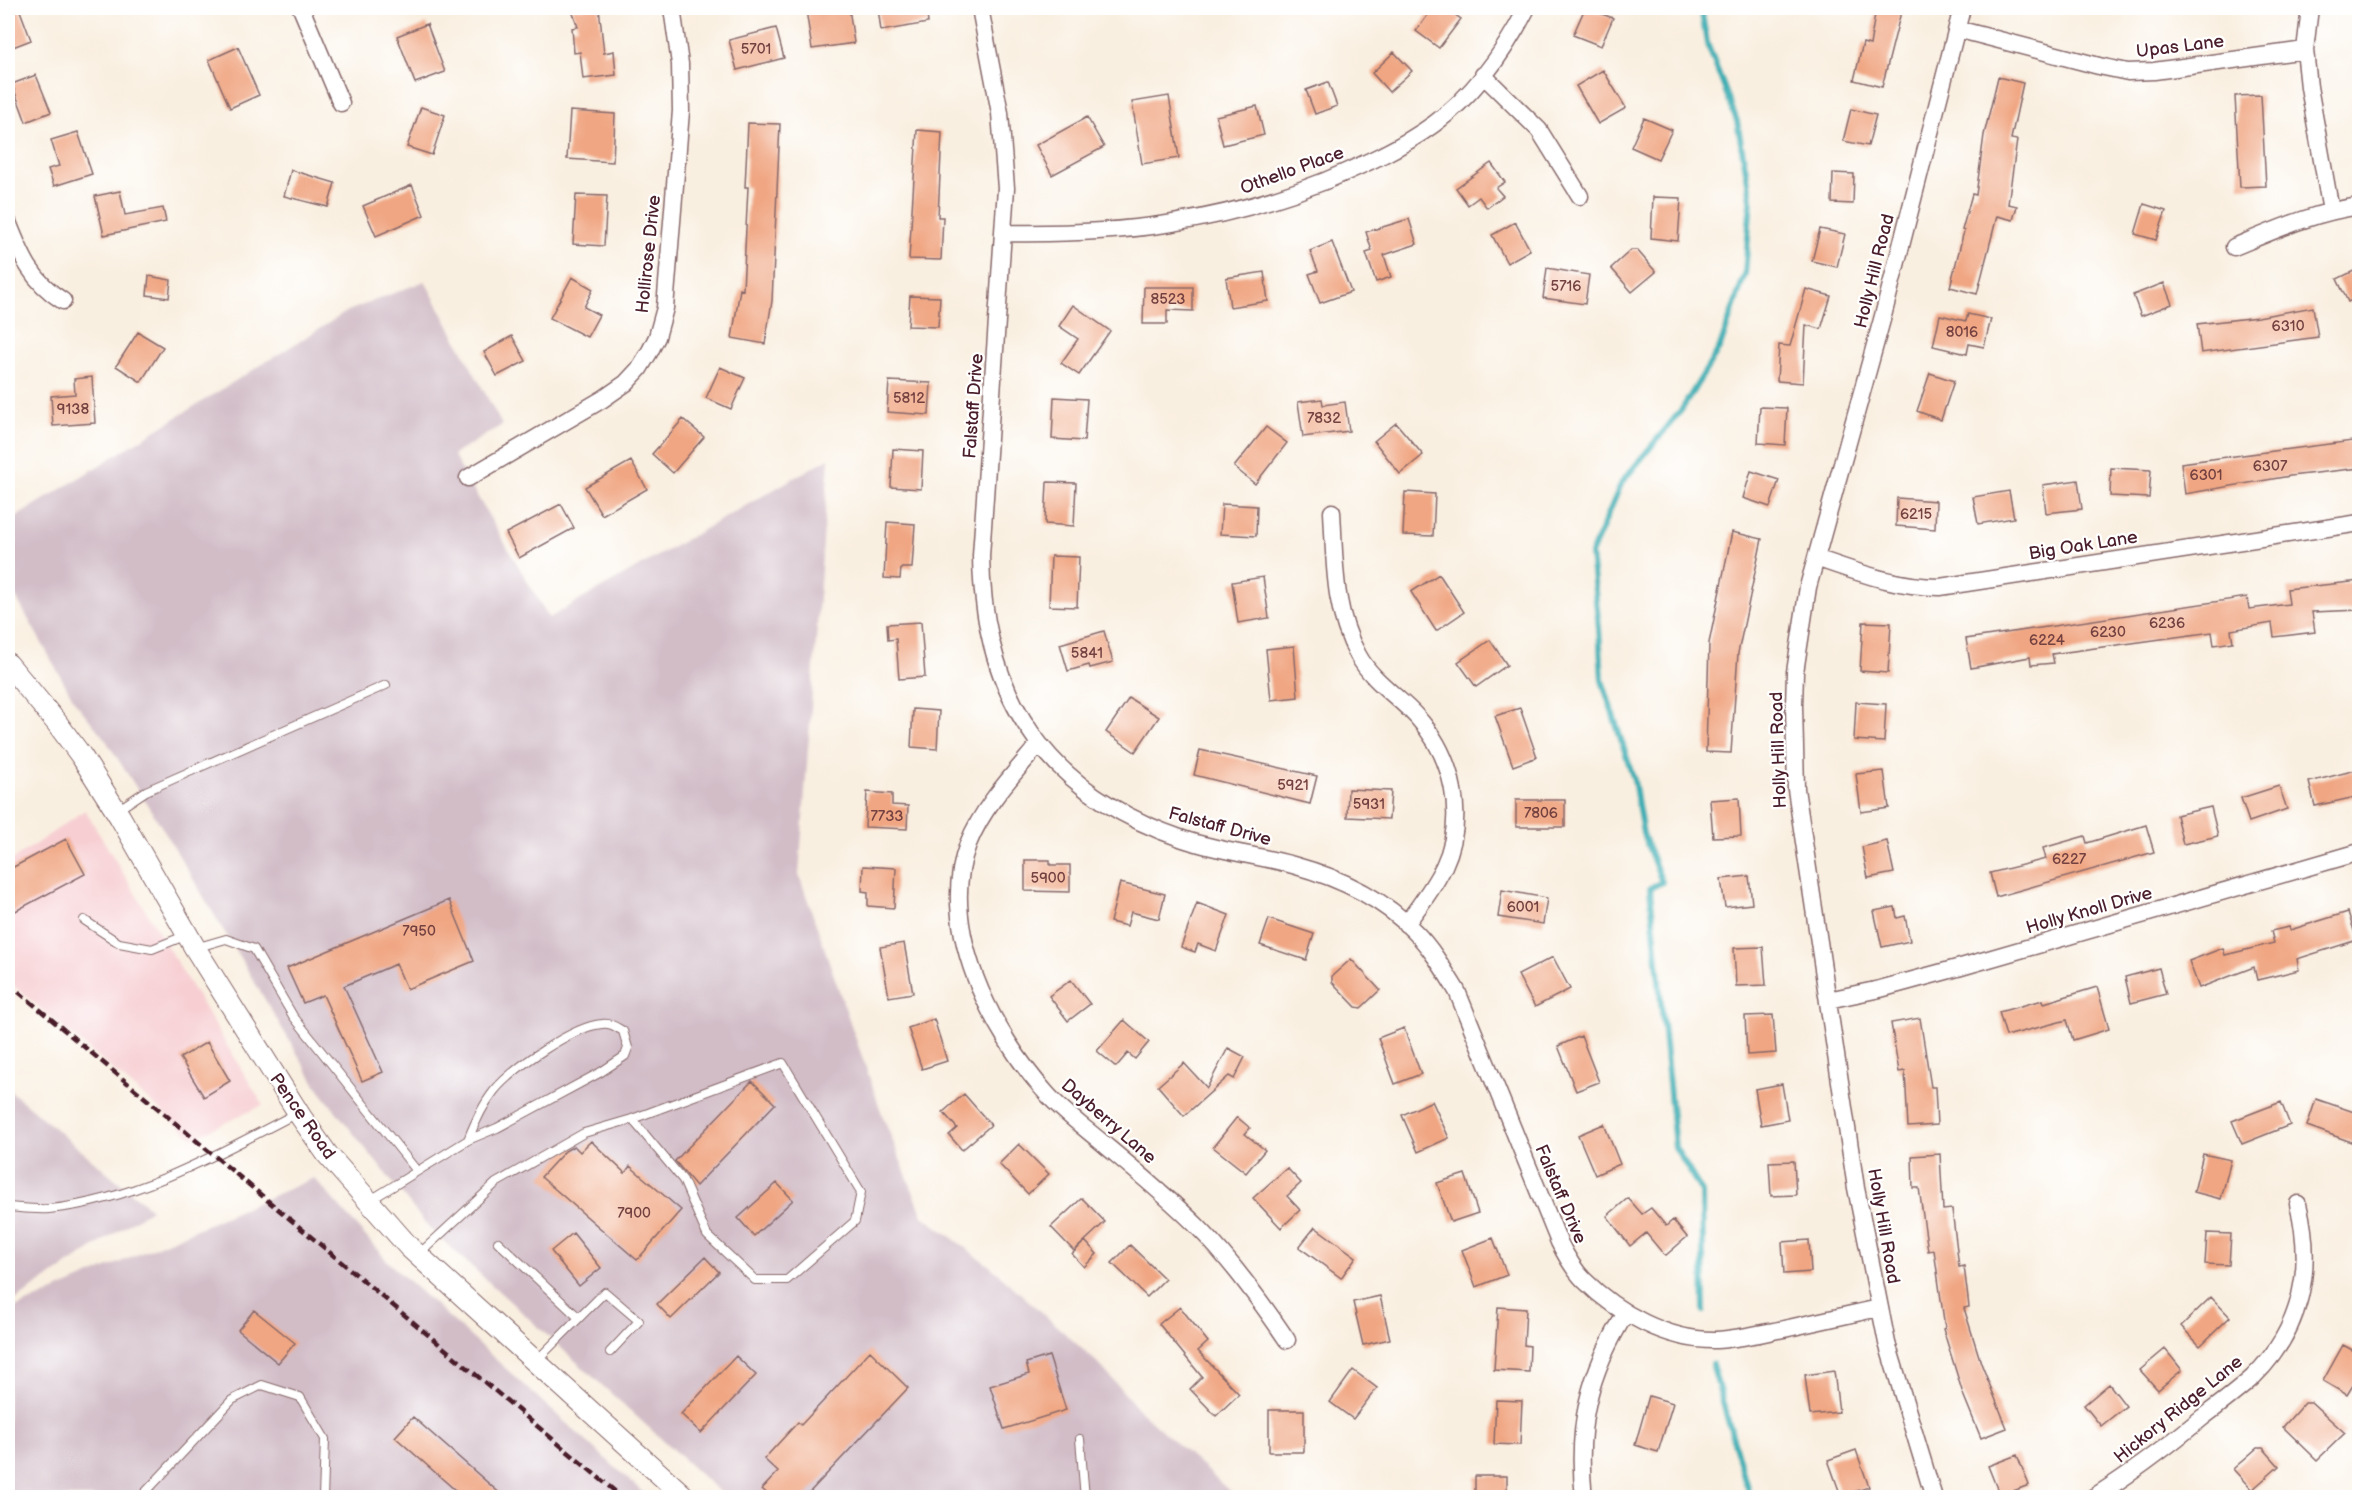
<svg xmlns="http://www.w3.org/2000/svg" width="2367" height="1505" font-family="'Balsamiq Sans',sans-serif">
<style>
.built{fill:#f7cfd3}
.industrial{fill:#d2bdc7}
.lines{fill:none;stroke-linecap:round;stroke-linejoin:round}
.stream{stroke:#3badb3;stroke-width:6}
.building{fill:#f0a682}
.service-casing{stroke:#87686a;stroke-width:10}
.minor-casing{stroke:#87686a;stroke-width:19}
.tertiary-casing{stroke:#87686a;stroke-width:23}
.service{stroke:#fff;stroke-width:8}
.minor{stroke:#fff;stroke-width:16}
.tertiary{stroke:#fff;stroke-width:21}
.rail{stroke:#4a1f2b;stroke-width:4.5;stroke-dasharray:9 4.5;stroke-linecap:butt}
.labels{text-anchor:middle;stroke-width:4.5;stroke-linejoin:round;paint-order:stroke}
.number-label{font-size:15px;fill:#744141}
.street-label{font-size:18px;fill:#4a1f2b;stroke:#fff}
</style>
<rect width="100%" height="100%" fill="#fff"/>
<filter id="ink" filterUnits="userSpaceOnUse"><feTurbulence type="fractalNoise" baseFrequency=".0167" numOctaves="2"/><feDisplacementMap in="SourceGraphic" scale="12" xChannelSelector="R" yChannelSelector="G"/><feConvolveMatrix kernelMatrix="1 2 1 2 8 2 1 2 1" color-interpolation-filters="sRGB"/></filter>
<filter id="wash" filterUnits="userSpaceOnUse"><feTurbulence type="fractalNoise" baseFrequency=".008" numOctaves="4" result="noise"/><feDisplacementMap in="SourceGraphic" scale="24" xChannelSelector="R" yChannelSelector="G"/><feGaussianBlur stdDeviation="1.35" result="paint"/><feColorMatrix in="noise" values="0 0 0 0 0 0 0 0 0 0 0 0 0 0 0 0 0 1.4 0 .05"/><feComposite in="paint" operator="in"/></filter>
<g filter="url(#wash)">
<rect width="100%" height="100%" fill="#f9efe0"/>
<path class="built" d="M85 810 263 1105 193 1138 8 981V863Z"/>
<path class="industrial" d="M425 281 502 425 453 455 549 618 829 458 799 875 883 1117 923 1216 991 1267 1100 1365 1138 1409 1236 1497H725L428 1227 319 1090 163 829 105 739 75 702 8 583V522L348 311Z
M8 1089 151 1209 8 1305Z
M314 1178 390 1264 648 1497H8V1311Z"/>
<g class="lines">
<path class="stream" d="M1701 8 1707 43 1737 121 1751 199 1745 274 1720 347 1682 409 1622 482 1591 554 1599 628 1602 680 1634 780 1643 834 1662 882 1650 888 1675 1147 1702 1192 1704 1311
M1712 1364 1750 1498"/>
</g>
<g id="blocks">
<path class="building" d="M8 8H19L31 40 8 49Z
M571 8H599L604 53 614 51 616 75 583 79 580 52 574 53 572 28 578 27Z
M823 8H849L854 43 812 49 806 10Z
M878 8H926L928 23 881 31Z
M1433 8H1445L1461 19 1439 48 1416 31Z
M1585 8 1613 18 1601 46 1573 35Z
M1876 8H1902L1882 87 1854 80 1863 43 1870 45Z
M427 24 445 72 415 83 397 36Z
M776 28 784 58 737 70 729 40Z
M238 47 259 95 230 108 209 60Z
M1394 52 1412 71 1389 92 1372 73Z
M1603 70 1626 108 1598 124 1576 86Z
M36 75 51 112 26 122 12 84Z
M1998 77 2023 83 2011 139 2017 140 2008 204 2017 206 2013 220 1997 216 1977 294 1950 287 1964 231 1962 230 1972 194 1976 195 1984 135Z
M1328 82 1337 106 1315 114 1306 90Z
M2261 95 2266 186 2240 187 2235 96Z
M1169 96 1179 158 1142 164 1132 102Z
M1257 106 1264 135 1223 145 1216 116Z
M421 107 445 115 432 155 407 147Z
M1851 109 1876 115 1868 146 1843 141Z
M570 111 615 114 613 162 567 159Z
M1087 117 1104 147 1052 175 1036 145Z
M1644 118 1672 130 1658 159 1631 147Z
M748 123 780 124 772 301 765 344 732 338 740 289 743 290 748 187H745Z
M917 130 942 132 938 217H943L941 260 909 259Z
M78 132 92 174 54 186 48 169 59 166 51 140Z
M1491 163 1505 182 1496 188 1503 196 1487 208 1479 197 1468 205 1456 188Z
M291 170 335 183 328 207 284 196Z
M1833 173 1854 174 1853 204 1832 203Z
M412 185 424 215 376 236 363 206Z
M120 191 125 215 163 208 166 222 104 235 95 196Z
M576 195 607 196 604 246 573 244Z
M1653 197 1681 198 1678 241 1651 238Z
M2144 204 2166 211 2156 240 2135 234Z
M1409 219 1417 244 1384 255 1391 277 1376 282 1366 253 1372 251 1366 232Z
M1515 222 1530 250 1507 263 1492 235Z
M1820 229 1845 234 1837 267 1812 261Z
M1332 242 1351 292 1320 303 1309 274 1318 271 1310 251Z
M1631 250H1637L1656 272 1632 292 1611 268Z
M1547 268 1589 275 1585 304 1543 298Z
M2360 268V296L2348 302 2337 279Z
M1264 272 1268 301 1230 307 1226 278Z
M149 276 171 280 169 298 147 295Z
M572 277 593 289 584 307 599 315 587 337 550 318Z
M2164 283 2172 304 2141 316 2133 295Z
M1144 287H1193V311L1167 310V324H1143Z
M1806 289 1831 296 1821 329 1806 325 1803 383 1777 381 1779 345 1790 346Z
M910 296 940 297 938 327 908 326Z
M1073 305 1110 331 1079 375 1061 363 1078 339 1059 326Z
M2313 307 2318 337 2201 353 2197 324 2258 317Z
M1968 314 1991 319 1984 347 1969 344 1967 354 1933 346 1940 315 1966 321Z
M138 332 163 347 141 382 116 366Z
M512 336 526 361 497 376 484 352Z
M720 367 745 378 731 409 706 398Z
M1930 373 1954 381 1941 420 1917 411Z
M92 377 95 423 53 426 51 396 75 394 74 379Z
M889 381 931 383 929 415 887 412Z
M1054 397 1087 399 1084 441 1052 439Z
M1322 399 1323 405 1345 402 1349 431 1303 437 1298 402Z
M1760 407 1787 408 1785 445 1758 443Z
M683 419 704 437 673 473 652 454Z
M1396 423 1423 455 1400 474 1374 441Z
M1266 427 1287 443 1255 484 1234 467Z
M2360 440V468L2290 476 2185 494 2181 463Z
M893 449 923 451 921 489 891 487Z
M631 461 647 489 602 515 585 487Z
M2111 468 2151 470 2149 498 2110 496Z
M1751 471 1779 480 1770 507 1743 498Z
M2078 480 2082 509 2046 513 2043 485Z
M1047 482 1076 483 1074 526 1045 524Z
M2009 491 2014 518 1978 524 1973 497Z
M1405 492 1435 494 1433 536 1403 535Z
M1897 498 1936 501 1935 529 1896 526Z
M561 504 574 528 519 558 506 533Z
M1222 504 1257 506 1256 536 1220 534Z
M887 522 915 524 912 568H901L900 579 884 578Z
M1732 532 1762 539 1738 653 1731 753 1706 752 1709 643Z
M1051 556 1079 557 1077 607 1049 606Z
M1439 574 1464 612 1436 631 1411 592Z
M1263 577 1269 618 1238 623 1232 582Z
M2360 581V610L2312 612 2315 632 2274 637 2272 623 2231 630 2233 642 2214 645 2212 632 2052 654 2054 663 2031 665 2030 657 1971 668 1966 639 2247 597 2249 609 2289 604 2287 589Z
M921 622 925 677 899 679 896 639 888 640 887 624Z
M1863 622 1891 623 1888 673 1860 671Z
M1104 631 1113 662 1090 668 1089 665 1068 671 1060 644Z
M1490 640 1507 665 1476 687 1458 662Z
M1294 646 1298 697 1271 700 1266 649Z
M1129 698 1159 717 1135 752 1106 732Z
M1856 702 1886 704 1884 742 1854 740Z
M1520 708 1537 757 1513 766 1495 716Z
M913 709 939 711 937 749 911 747Z
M1200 750 1317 776 1310 804 1194 775Z
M2360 769V796L2315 806 2309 782Z
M1884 771 1889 808 1861 812 1856 774Z
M2279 786 2287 809 2249 822 2241 798Z
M1348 789 1391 791 1389 819 1347 817Z
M867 792 892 794V805L908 806 907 829 865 827Z
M1739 798 1741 836 1713 837 1710 800Z
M1516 800H1565V827H1516Z
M2211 807 2218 836 2183 844 2176 815Z
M2146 825 2154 852 1996 897 1990 873 2046 859 2043 848 2085 836 2087 843Z
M66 839 85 874 8 915V870Z
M1887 841 1894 873 1868 878 1862 847Z
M1025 860H1050V865H1070V892L1025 891Z
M863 866 896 868 894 908 868 906V892L862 891Z
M1749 876 1752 904 1725 907 1721 879Z
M1120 883 1165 894 1159 919 1131 912 1127 926 1110 922Z
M1502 890 1547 898 1543 924 1498 917Z
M449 900 474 961 407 989 396 964 344 986 383 1072 362 1081 323 995 303 1003 287 968Z
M1197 903 1229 915 1216 951 1198 944 1195 952 1181 947Z
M1895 907 1897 918 1905 916 1910 941 1882 947 1874 911Z
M2348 912 2357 940 2297 959 2299 970 2257 980 2254 967 2199 988 2189 961 2223 948 2225 955 2274 943 2271 931 2289 927 2290 930Z
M1269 919 1314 934 1306 960 1260 945Z
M904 943 913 993 889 997 880 947Z
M1763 947 1766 985 1736 986 1734 948Z
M1553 957 1570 989 1535 1007 1518 975Z
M1351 959 1380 990 1361 1008 1356 1007 1332 982V976Z
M2159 968 2166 994 2131 1003 2125 977Z
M1071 980 1090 1004 1068 1021 1049 996Z
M2097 987 2109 1029 2073 1040 2067 1020 2006 1036 1999 1012 2043 1000 2044 1003Z
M1773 1015 1776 1053 1747 1055 1745 1016Z
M1920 1018 1931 1087H1935L1937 1125 1908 1127 1905 1071 1899 1072 1891 1023Z
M934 1019 947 1061 922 1069 908 1028Z
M1124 1020 1149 1042 1135 1059 1128 1053 1116 1067 1097 1051Z
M1404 1028 1421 1074 1395 1084 1378 1038Z
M1581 1036 1599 1082 1576 1091 1558 1046Z
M207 1042 230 1081 204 1097 180 1058Z
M1228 1048 1245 1057 1234 1079 1229 1076 1184 1116 1158 1086 1184 1063 1207 1088Z
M752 1081 775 1104 696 1186 675 1161Z
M1782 1084 1788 1120 1761 1125 1755 1089Z
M964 1094 991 1125 962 1150 949 1135 957 1128 943 1112Z
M2316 1099 2360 1114V1127L2354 1143 2307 1126Z
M1432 1101 1449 1138 1418 1152 1402 1115Z
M2281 1102 2290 1125 2242 1144 2232 1121Z
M1237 1117 1250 1128 1245 1134 1265 1150 1246 1173 1213 1147Z
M1604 1124 1620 1164 1595 1175 1578 1135Z
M591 1141 625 1173 630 1166 681 1210 637 1260 541 1177 565 1151 574 1146 580 1152Z
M1019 1144 1049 1174 1028 1194 999 1164Z
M1940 1154 1943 1210 1952 1209 1959 1267 1964 1266 1969 1307 1964 1308 1981 1363 2007 1428 1981 1438 1963 1394 1943 1329 1945 1328 1934 1250 1928 1251 1919 1188H1913L1912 1156Z
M2203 1154 2231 1160 2221 1199 2194 1192Z
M1794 1161 1796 1195 1771 1196 1769 1162Z
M1287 1168 1301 1183 1287 1196 1300 1210 1281 1228 1253 1198Z
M1465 1174 1478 1213 1451 1222 1437 1183Z
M777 1183 793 1200 754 1236 738 1218Z
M1082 1198 1105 1222 1074 1251 1051 1227Z
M1628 1198 1642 1214 1651 1208 1666 1226 1673 1220 1687 1237 1665 1256 1646 1233 1630 1246 1607 1216Z
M1315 1227 1356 1257 1341 1278 1299 1247Z
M573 1233 601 1268 579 1286 551 1251Z
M2207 1233 2231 1234 2229 1265 2205 1264Z
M1493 1238 1507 1275 1476 1287 1462 1250Z
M1809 1240 1811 1272 1784 1274 1782 1242Z
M1085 1241 1097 1254 1084 1267 1072 1254Z
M1130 1245 1165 1279 1147 1297 1112 1263Z
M705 1257 719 1272 671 1319 657 1304Z
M1380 1296 1390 1339 1363 1345 1353 1302Z
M2211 1297 2230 1317 2200 1346 2181 1326Z
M1180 1307 1208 1342 1198 1351 1239 1394 1216 1416 1190 1389 1202 1377 1159 1324Z
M1498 1307 1526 1309 1524 1345 1530 1346 1529 1372 1494 1370Z
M254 1310 295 1343 278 1363 238 1330Z
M2343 1345 2360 1354V1374L2347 1395 2323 1381Z
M2165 1349 2182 1370 2158 1390 2140 1370Z
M870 1351 908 1388 805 1497H771L762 1489 778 1472 764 1459 798 1422 801 1425Z
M736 1356 756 1375 701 1433 681 1414Z
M1049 1356 1066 1410 1004 1429 990 1386 1029 1374 1026 1363Z
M1353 1370 1377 1388 1353 1419 1330 1402Z
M1834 1371 1839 1412 1810 1415 1805 1375Z
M2109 1384 2126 1406 2101 1426 2084 1405Z
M1649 1396 1673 1403 1658 1452 1635 1445Z
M1496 1400 1522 1401 1520 1445 1494 1444Z
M2305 1402H2311L2345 1433 2317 1460 2283 1427Z
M1269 1410H1304V1452H1269Z
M413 1417 504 1497H463L395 1437Z
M2257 1448H2263L2279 1466 2252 1490 2233 1469Z
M1856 1450 1869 1487 1841 1496 1828 1460Z
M2017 1455 2029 1485 2000 1496 1988 1466Z
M1475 1476H1507V1497H1475Z"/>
</g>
</g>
<g filter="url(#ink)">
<use href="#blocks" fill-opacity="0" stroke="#87686a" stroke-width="1.5"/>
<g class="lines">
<g class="service-casing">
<path id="service" d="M116 811 146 791 386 685
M84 920 119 943 152 949 187 935
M195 948 226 939 254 949 293 1016 417 1171
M369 1201 468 1140 497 1128 601 1072 625 1056 628 1048 623 1031C616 1027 611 1023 602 1024 573 1026 512 1069 494 1091 482 1106 475 1122 468 1140
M8 1207C21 1208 36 1210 49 1209 135 1201 222 1152 297 1113
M498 1242 579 1318
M418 1255 496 1183 584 1133 632 1119 783 1063 861 1192 855 1221 787 1280H755L707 1235 683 1180 632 1119
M535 1362 605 1292 639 1321 610 1352
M1080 1439 1085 1498
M140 1498 232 1400 262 1385 300 1397 325 1439 323 1498"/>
</g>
<g class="minor-casing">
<path id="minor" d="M301 8 341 103
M980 8 1000 113 1006 188 981 556C983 697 1046 793 1183 839 1218 851 1257 855 1293 865 1337 877 1383 898 1415 932 1432 949 1444 970 1457 991L1559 1242C1566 1256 1573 1269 1584 1280 1617 1313 1668 1341 1716 1340 1738 1339 1762 1333 1784 1329 1815 1322 1847 1315 1879 1308
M2310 8 2305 50 2309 87 2331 211
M1957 29 2099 66 2128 72 2154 71 2305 50
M1483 75 1539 130 1580 196
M8 222C21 255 31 281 63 301
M1004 233C1120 235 1217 224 1325 181 1363 165 1401 148 1434 124 1474 95 1505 51 1527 8
M2234 247C2275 230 2315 212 2360 206
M468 478 603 399 626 383 639 369 650 351 657 337 665 308 681 111 680 64 672 8
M1332 512C1335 562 1333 610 1358 655 1372 681 1398 696 1417 717 1453 756 1467 817 1444 866 1434 887 1420 905 1406 924
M1816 558C1857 572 1896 587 1940 587L2360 523
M1039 744C1013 775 983 806 968 844 937 927 992 1033 1047 1094 1064 1113 1085 1128 1105 1145 1136 1171 1168 1197 1197 1226 1231 1260 1260 1300 1287 1340
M1828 1000 1880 989 1961 967 2360 852
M1584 1498C1576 1427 1588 1374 1626 1313
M1934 1498 1887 1343 1856 1188 1796 789 1794 706 1795 672 1808 587 1883 316 1962 8
M2092 1498C2131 1474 2168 1446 2203 1417 2220 1404 2238 1391 2253 1377 2302 1329 2314 1268 2298 1204"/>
</g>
<g class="tertiary-casing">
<path id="tertiary" d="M8 664 57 723 82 757 120 817 195 948 301 1117 327 1154 409 1247 686 1498"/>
</g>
<use href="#service" class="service"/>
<use href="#minor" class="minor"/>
<use href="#tertiary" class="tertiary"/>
<path class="rail" d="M8 983 623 1498"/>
</g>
</g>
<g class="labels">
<g class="number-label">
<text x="756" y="54">5701</text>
<text x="1566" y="291">5716</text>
<text x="1168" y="304">8523</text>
<text x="2288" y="331">6310</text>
<text x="1962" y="337">8016</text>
<text x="909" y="403">5812</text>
<text x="73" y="414">9138</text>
<text x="1324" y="423">7832</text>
<text x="2270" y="471">6307</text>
<text x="2206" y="480">6301</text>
<text x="1916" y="519">6215</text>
<text x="2167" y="628">6236</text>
<text x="2108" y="637">6230</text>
<text x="2047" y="645">6224</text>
<text x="1087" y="658">5841</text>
<text x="1293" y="790">5921</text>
<text x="1369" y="809">5931</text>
<text x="1541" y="818">7806</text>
<text x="887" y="821">7733</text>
<text x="2069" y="864">6227</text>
<text x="1048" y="883">5900</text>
<text x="1523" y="912">6001</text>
<text x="419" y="936">7950</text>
<text x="634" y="1218">7900</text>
</g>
<g class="street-label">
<text transform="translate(2180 46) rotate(-7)" y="6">Upas Lane</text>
<text transform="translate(1292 170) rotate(-20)" y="6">Othello Place</text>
<text transform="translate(648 254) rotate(-84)" y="6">Hollirose Drive</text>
<text transform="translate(1874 271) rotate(-76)" y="6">Holly Hill Road</text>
<text transform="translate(973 406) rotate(-86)" y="6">Falstaff Drive</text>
<text transform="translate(2083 545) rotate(-9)" y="6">Big Oak Lane</text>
<text transform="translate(1778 750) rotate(-92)" y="6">Holly Hill Road</text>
<text transform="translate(1220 826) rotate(15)" y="6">Falstaff Drive</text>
<text transform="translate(2089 910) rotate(-16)" y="6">Holly Knoll Drive</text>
<text transform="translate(303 1116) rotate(55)" y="6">Pence Road</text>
<text transform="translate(1109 1121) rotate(41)" y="6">Dayberry Lane</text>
<text transform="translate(1561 1194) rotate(67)" y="6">Falstaff Drive</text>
<text transform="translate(1884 1226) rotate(80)" y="6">Holly Hill Road</text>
<text transform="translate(2178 1409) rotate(-39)" y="6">Hickory Ridge Lane</text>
</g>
</g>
<rect width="2367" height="1505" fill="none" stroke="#fff" stroke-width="30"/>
</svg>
